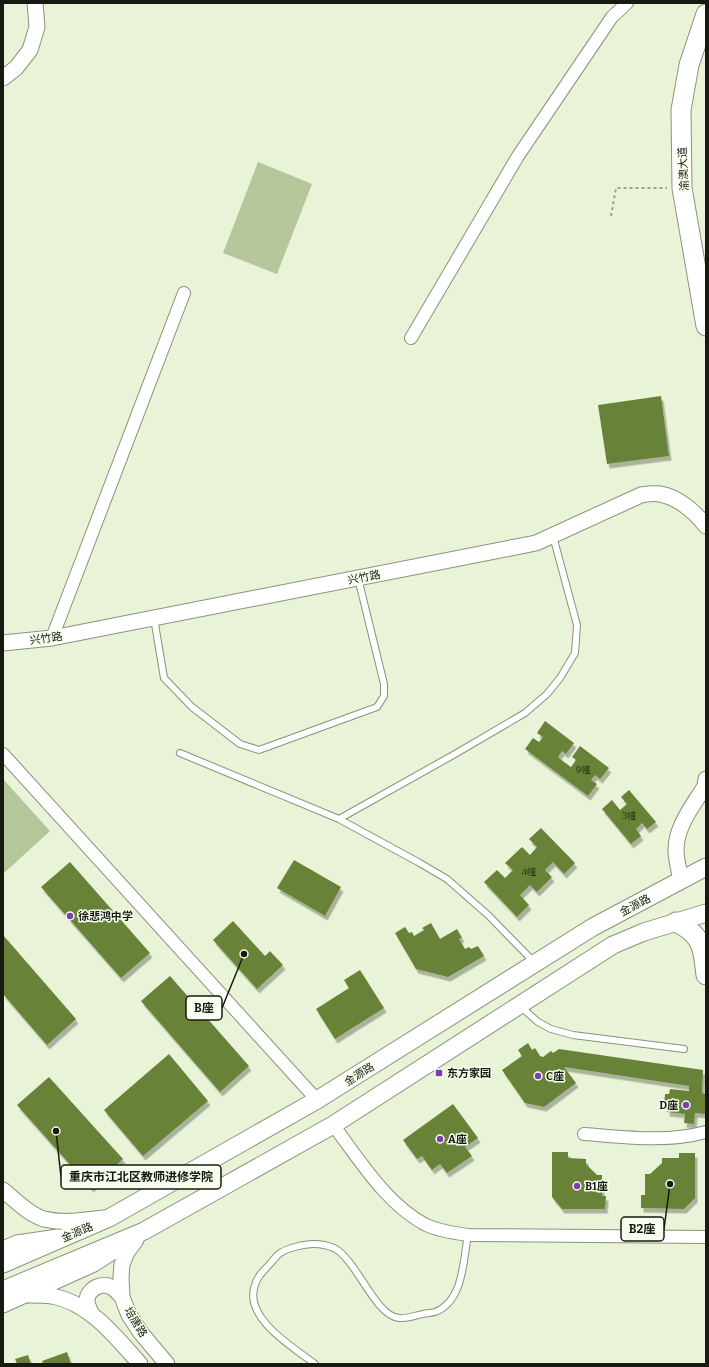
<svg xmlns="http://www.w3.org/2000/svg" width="709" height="1367" font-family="Bitter,'Noto Sans SC',serif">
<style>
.pitch{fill:#b5c69a}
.building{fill:#688237;filter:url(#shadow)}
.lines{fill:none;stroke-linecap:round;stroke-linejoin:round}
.service-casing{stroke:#89937a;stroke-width:8}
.minor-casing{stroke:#89937a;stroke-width:14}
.tertiary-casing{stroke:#89937a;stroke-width:17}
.secondary-casing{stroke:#89937a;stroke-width:19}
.primary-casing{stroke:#89937a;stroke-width:21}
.path{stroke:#9ba48f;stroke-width:2;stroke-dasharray:3 3;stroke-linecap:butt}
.service{stroke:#fff;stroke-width:6}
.minor{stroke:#fff;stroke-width:12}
.tertiary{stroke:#fff;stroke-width:15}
.secondary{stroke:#fff;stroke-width:17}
.primary{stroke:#fff;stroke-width:19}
.poi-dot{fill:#7c3db2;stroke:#f8ffee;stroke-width:1.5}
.labels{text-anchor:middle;stroke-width:3;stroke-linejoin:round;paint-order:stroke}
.number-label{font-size:9px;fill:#2b341a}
.street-label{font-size:11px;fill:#171a11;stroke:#f8ffee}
.poi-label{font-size:11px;font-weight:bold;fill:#171a11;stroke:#f8ffee;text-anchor:start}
.leader{fill:none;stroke:#171a11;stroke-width:1.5}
.callout-dot{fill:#171a11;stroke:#f8ffee;stroke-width:1.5}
.callout{fill:#f8ffee;stroke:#171a11;stroke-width:1.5}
.callout-label{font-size:12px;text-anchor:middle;font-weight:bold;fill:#171a11}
</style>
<defs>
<filter id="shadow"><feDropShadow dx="2.5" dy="4.5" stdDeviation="0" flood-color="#0004"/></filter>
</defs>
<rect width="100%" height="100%" fill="#e8f3d8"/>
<path class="pitch" d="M258 162 312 184 277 274 223 253Z
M3 779 50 831 3 874Z"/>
<path class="building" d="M661 396 669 456 607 464 598 405Z
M545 721 574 743 566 754 562 751 558 757 564 762 571 767 576 760 572 757 580 746 609 768 600 779 595 775 591 780 597 784 588 796 525 749 533 738 539 742 543 737 537 733Z
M629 790 656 822 647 829 642 823 636 829 641 836 631 844 602 809 612 800 620 810 627 804 621 797Z
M541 828 575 863 564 874 553 862 545 870 552 877 537 892 530 885 520 895 529 905 517 917 484 882 497 870 505 878 513 870 505 863 522 847 530 855 537 847 529 839Z
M294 860 341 887 325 916 277 888Z
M70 862 150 953 121 978 41 887Z
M233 921 265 956 270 951 283 965 257 989 213 940Z
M431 923 440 939 457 929 462 938 459 939 465 949 469 947 471 949 478 946 484 956 448 977 416 969 395 933 405 927 409 933 412 932 414 936 424 930 422 928Z
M3 935 76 1019 47 1045 3 994Z
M360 970 384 1008 335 1039 316 1009 349 988 344 980Z
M170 976 249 1066 220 1092 141 1001Z
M528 1043 532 1050 535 1048 540 1056 543 1057 551 1051 553 1053 559 1049 703 1070 702 1093 706 1094V1114L695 1113 694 1124 684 1123 685 1114 667 1112 668 1105H664L665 1094H669L670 1089 689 1091V1086L564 1067 576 1083 544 1107 525 1103 502 1070 522 1056 518 1050Z
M169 1054 208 1101 143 1156 104 1110Z
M49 1077 123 1159 91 1188 17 1105Z
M453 1104 478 1138 465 1147 472 1156 447 1173 440 1164 432 1170 422 1156 417 1159 403 1140Z
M552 1152H568V1158L586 1159V1164L597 1175H602V1196H606L605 1209H562L552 1197Z
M679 1153H695V1198L684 1209 641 1208V1195H645V1174H650L662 1163V1158H679Z
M67 1352 71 1364H43L42 1361Z
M28 1355 31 1364H17L15 1359Z"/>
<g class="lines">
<g class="service-casing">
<path id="service" d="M154 618 164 678 192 707 240 744 259 750 377 707 384 696V684L358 578
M180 753 339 819 418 862 447 879 488 915 534 962
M339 819 455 754 525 713 547 694 560 678 575 653 577 625 553 536
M520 1006 538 1022 551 1029 573 1035 684 1049
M315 1364C293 1347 243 1318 255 1285 257 1277 263 1271 269 1265 272 1262 275 1257 279 1254 286 1248 305 1244 314 1244 319 1244 329 1246 334 1248 357 1260 375 1316 399 1318 407 1319 416 1315 423 1314 427 1313 432 1313 435 1312 464 1301 463 1260 468 1235"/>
</g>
<g class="minor-casing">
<path id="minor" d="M411 338 518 156 612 17 627 3
M52 638 184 293
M3 754 317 1100
M333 1125C360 1160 386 1204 426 1225 439 1231 454 1233 468 1235L706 1237
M584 1134C625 1137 666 1143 706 1132"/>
</g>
<g class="tertiary-casing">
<path id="tertiary" d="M3 78 16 68 30 50 37 27 35 3
M3 643 52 638 536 543 641 495C647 494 654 493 660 494 678 497 695 512 706 526
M681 880C679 870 676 860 676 850 676 826 693 806 705 786L706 779
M3 1190C15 1200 28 1214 44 1219 64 1224 84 1220 104 1218
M136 1240 127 1252 122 1264 121 1277 122 1297 129 1315 141 1333 167 1364
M3 1249 17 1243 58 1237
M30 1295C38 1295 45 1295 52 1296 90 1303 116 1337 140 1364
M3 1305 94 1264 123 1245
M91 1313C90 1310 87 1305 87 1301 87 1289 102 1281 113 1288 116 1290 119 1294 122 1297"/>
</g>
<g class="secondary-casing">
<path id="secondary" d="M3 1264 109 1218 317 1100 593 927 706 867
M3 1290 144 1231 333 1125 613 945 644 932 706 913"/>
</g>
<g class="primary-casing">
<path id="primary" d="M706 14 689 65 681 110 682 188 706 326
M676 922C681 925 686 927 690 931 704 941 704 960 706 975"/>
</g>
<path class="path" d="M611 216 616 188H667"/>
<use href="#service" class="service"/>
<use href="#minor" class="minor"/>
<use href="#tertiary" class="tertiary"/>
<use href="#secondary" class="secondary"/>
<use href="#primary" class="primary"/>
</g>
<g class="poi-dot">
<circle cx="70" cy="916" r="4"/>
<rect x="435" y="1069" width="8" height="8" rx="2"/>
<circle cx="538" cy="1076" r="4"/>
<circle cx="686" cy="1105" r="4"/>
<circle cx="440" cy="1139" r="4"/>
<circle cx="577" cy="1186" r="4"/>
</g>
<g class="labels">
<g class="number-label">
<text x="583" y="773">9幢</text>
<text x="629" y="819">3幢</text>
<text x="529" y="875">4幢</text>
</g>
<g class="street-label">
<text transform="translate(683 169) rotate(-93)" y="4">渝澳大道</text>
<text transform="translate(364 577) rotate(-11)" y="4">兴竹路</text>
<text transform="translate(46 638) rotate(-8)" y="4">兴竹路</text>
<text transform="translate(635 905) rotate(-28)" y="4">金源路</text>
<text transform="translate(359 1074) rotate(-32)" y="4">金源路</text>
<text transform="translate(77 1232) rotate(-23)" y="4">金源路</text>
<text transform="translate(136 1322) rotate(59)" y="4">培唐路</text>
</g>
<g class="poi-label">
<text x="78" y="920">徐悲鸿中学</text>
<text x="447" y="1077">东方家园</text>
<text x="546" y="1080">C座</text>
<text x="678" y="1109" text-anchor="end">D座</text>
<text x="448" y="1143">A座</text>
<text x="585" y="1190">B1座</text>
</g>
</g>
<path class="leader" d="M244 954L222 1008M56 1131L61 1177M670 1184L664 1229"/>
<g class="callout-dot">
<circle cx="244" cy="954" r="4"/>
<circle cx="56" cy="1131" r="4"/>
<circle cx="670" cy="1184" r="4"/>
</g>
<g class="callout">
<rect x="186" y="996" width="36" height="24" rx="4"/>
<rect x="61" y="1165" width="160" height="24" rx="4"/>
<rect x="621" y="1217" width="43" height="24" rx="4"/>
</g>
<g class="callout-label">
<text x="204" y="1012">B座</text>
<text x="141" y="1181">重庆市江北区教师进修学院</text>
<text x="642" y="1233">B2座</text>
</g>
<rect width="709" height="1367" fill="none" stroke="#171a11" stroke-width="8"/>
</svg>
